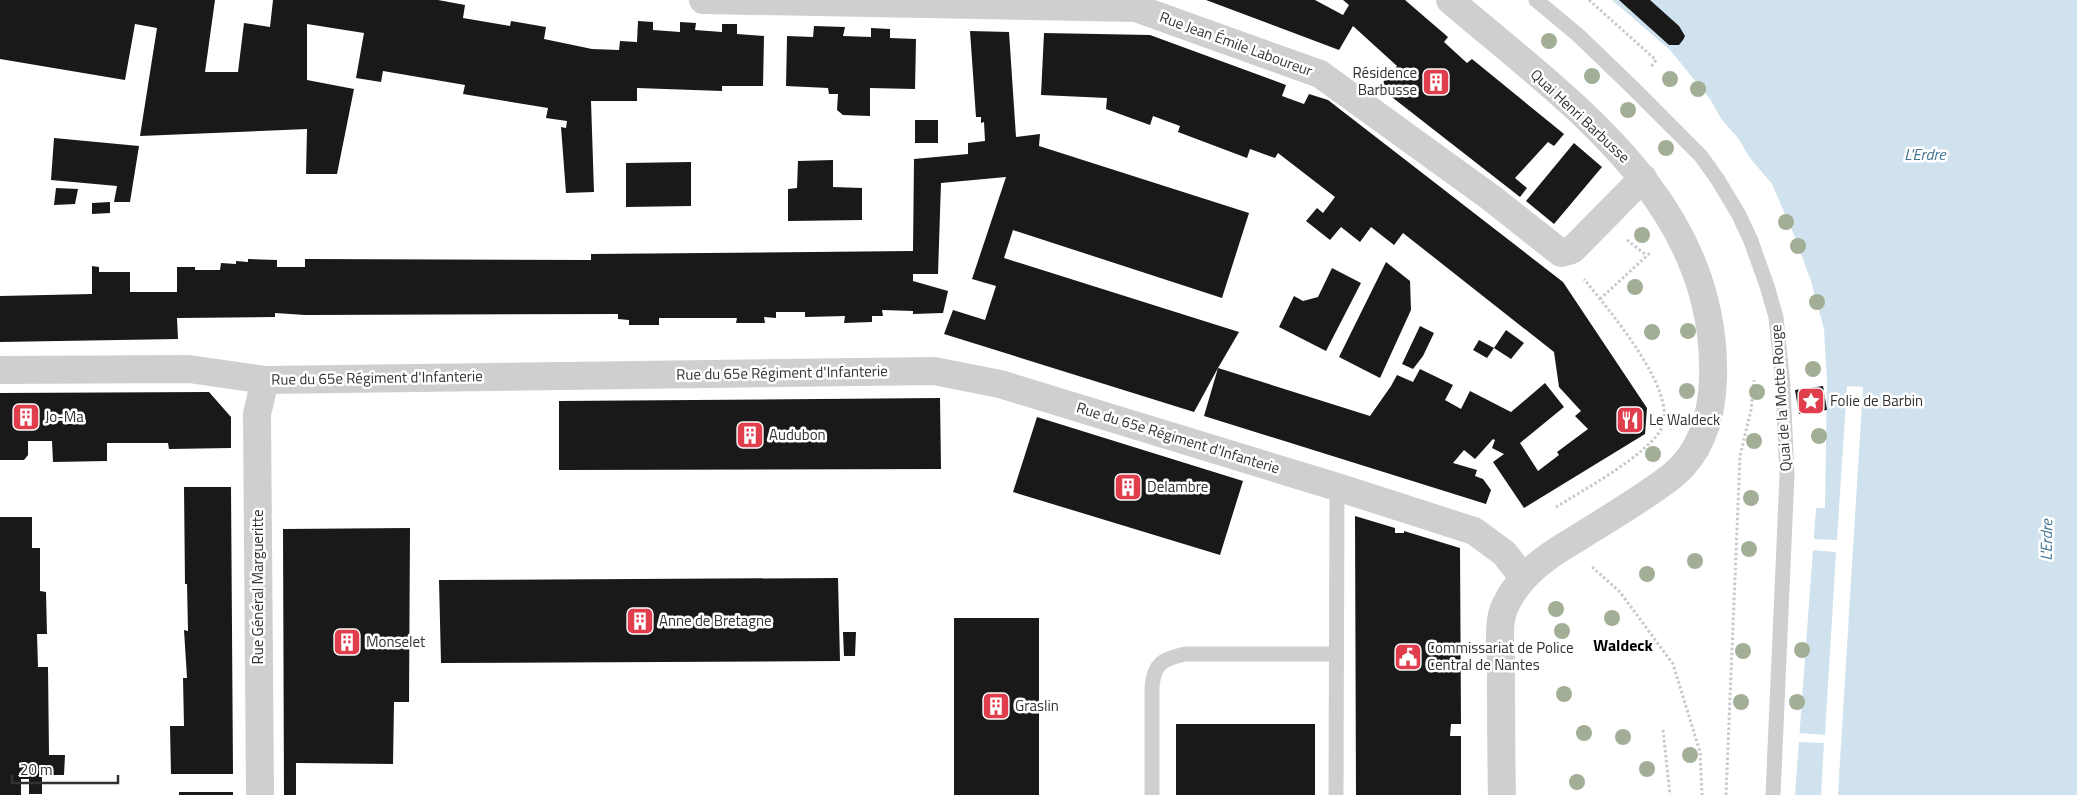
<svg xmlns="http://www.w3.org/2000/svg" width="2077" height="795" font-family="'Titillium Web',sans-serif">
<style>
.water{fill:#cfe2ed}
.pier{fill:#fff}
.building{fill:#191919}
.lines{fill:none;stroke-linecap:round;stroke-linejoin:round}
.path{stroke:#c9c9c9;stroke-width:3;stroke-dasharray:2.5 2.5;stroke-linecap:butt}
.service{stroke:#cfcfcf;stroke-width:15}
.minor{stroke:#cfcfcf;stroke-width:28}
.tertiary{stroke:#cfcfcf;stroke-width:28}
.tree{fill:#a2af96}
.labels{text-anchor:middle;stroke-width:5;stroke-linejoin:round;paint-order:stroke}
.street-label{font-size:15px;fill:#323232;stroke:#fff}
.poi-label{font-size:15px;fill:#323232;stroke:#fff;text-anchor:start}
.water-label{font-size:16px;font-style:italic;fill:#427593;stroke:#fff}
.neighbourhood-label{font-size:16px;font-weight:bold;fill:#000;stroke:#fff}
</style>
<rect width="100%" height="100%" fill="#fff"/>
<path class="water" d="M1612 0H2077V795H1795L1816 508H1825L1827 381 1824 329 1811 281 1796 240 1772 184 1750 158 1738 138 1722 120 1710 99 1670 50Z"/>
<path class="pier" d="M1847 386 1863 387 1841 744 1838 795H1821L1824 743 1796 742 1797 733 1825 735 1836 552 1811 550 1812 539 1837 540Z"/>
<path class="building" d="M0 0H215L205 72H238L244 23 270 27 273 0H438L465 5 463 18 510 26 511 21 546 27 544 39 592 49 619 50 620 41 637 42 638 21 653 22V30L680 32V22L696 23 695 30 722 32V24H737V34L764 36 763 86H722V91L637 88V101H591L594 192 566 193 561 127 566 128 567 121 546 118 548 108 463 94 465 85 383 71 381 82 356 78 364 33 307 24V80L354 89 337 174H306L307 129 140 136 157 28 135 24 125 80 0 59Z
M1206 0H1315L1343 15 1349 5 1343 0H1405L1448 37 1444 42 1467 63 1472 59 1564 134 1554 146 1548 142 1515 178 1527 188 1520 197 1379 87 1397 66 1353 26 1339 50Z
M1619 0H1650L1679 26 1685 36 1683 40 1679 45H1669Z
M814 26 845 27 843 36 871 37V28L890 29V38L916 39 915 89 870 88V116L843 115 837 110 838 94H829L828 88 786 86 787 36 813 37Z
M970 31 1009 32 1016 137 1040 134 1039 146 1249 213 1222 298 1013 230 1004 258 1239 332 1218 368 1370 416 1391 386 1397 375 1413 382 1420 369 1453 385 1445 400 1461 409 1470 391 1511 412 1545 383 1564 407 1520 443 1538 471 1559 455 1557 452 1588 429 1575 416 1581 411 1559 387 1554 352 1403 233 1394 245 1371 227 1360 242 1341 227 1330 240 1306 221 1317 208 1323 213 1335 197 1278 153 1275 158 1250 149 1247 158 1178 132 1180 126 1153 116 1150 125 1106 109 1107 98 1041 95 1044 33 1150 35 1286 85 1282 96 1304 104 1309 94 1328 100 1563 282 1647 408 1645 434 1524 508 1493 462 1504 454 1492 448 1495 440 1493 439 1475 459 1464 450 1453 463 1477 470 1475 476 1483 479 1491 490 1486 504 1204 416 1218 368 1194 412 944 334 953 310 985 320 996 286 972 279 1006 177 941 183 938 274H913V281L948 291 943 313 913 314V311L882 310 883 316H872V322L844 323 845 316 805 317V312H776V318L764 317 765 323H736L737 318H659V325H629V320L618 319V314L305 315 275 313V317L177 318 178 339 0 342V296L92 294V266L99 267V272H130V292H177V267H195V270H220L221 263 236 264V261L248 262V259L277 260V267H305V259L591 260V254L913 251 914 159 968 154V143L985 141 984 122 981 123V117H976Z
M915 120H938V143H915Z
M54 138 139 146 130 202H114L117 186 51 180Z
M1574 143 1602 167 1554 224 1526 201Z
M833 160V187L862 188V220L788 221V189L797 188 798 161Z
M691 162V206L626 207V163Z
M56 188 78 189 75 204 54 205Z
M110 202V213L92 214V203Z
M1386 262 1410 281 1411 310 1380 378 1339 357Z
M1332 268 1361 283 1326 351 1279 327 1294 296 1303 301 1318 297Z
M1420 326 1434 333 1423 356 1413 369 1402 364Z
M1506 330 1524 343 1511 359 1494 348Z
M1479 340 1494 348 1487 358 1473 350Z
M1823 386 1827 410 1799 414 1795 390Z
M209 392 231 417V448L169 449 168 443H107V461L53 462 52 441H28V455L24 460H0V393Z
M940 398 941 469 559 470V401Z
M1037 417 1243 481 1220 555 1013 492Z
M184 487H231L233 774H171L170 726H184L183 678H187L184 630 188 631 187 584H185Z
M1355 516 1395 528V533H1404V531L1460 548 1461 724H1451L1450 736H1461V795H1356Z
M0 517H32V548H40V591L46 592 47 634H37L38 667H48L49 755H65L64 775H42V794H29V779H21V795H0Z
M410 528 409 702H394L393 764 296 763V795H284L283 529Z
M838 578 840 661 441 663 439 580Z
M954 618H1039V795H954Z
M843 632H856L855 656H844Z
M1176 724H1315V795H1176Z
M179 792H233V795H179Z"/>
<g class="lines">
<path class="path" d="M1589 0 1656 60 1650 68
M1627 240 1646 255
M1600 299 1651 252
M1556 507C1582 491 1651 453 1662 427 1678 390 1607 308 1584 279
M1592 567 1620 592 1673 664 1700 752 1702 795
M1663 730 1670 795
M1726 795 1740 456 1751 410 1754 380"/>
<path class="service" d="M1536 0 1578 35 1632 87 1701 156 1718 180 1739 215 1751 241 1767 286 1776 317 1783 386 1787 475 1773 795
M1152 795V687C1154 663 1163 659 1185 654H1336
M1336 795 1337 487"/>
<path class="minor" d="M703 0 1136 8 1320 74 1490 197 1561 253 1572 250 1643 178
M0 370 189 369 265 380 934 371 1000 384 1337 487 1474 531 1504 553 1523 577
M260 795 257 414 265 380"/>
<path class="tertiary" d="M1450 0C1569 102 1718 202 1713 378 1712 414 1702 452 1672 476 1644 498 1606 520 1576 539 1547 556 1520 574 1505 606 1497 623 1501 647 1501 665 1501 709 1501 752 1502 795"/>
</g>
<g class="tree">
<circle cx="1549" cy="41" r="8"/>
<circle cx="1592" cy="76" r="8"/>
<circle cx="1670" cy="79" r="8"/>
<circle cx="1698" cy="89" r="8"/>
<circle cx="1628" cy="110" r="8"/>
<circle cx="1666" cy="148" r="8"/>
<circle cx="1786" cy="222" r="8"/>
<circle cx="1642" cy="235" r="8"/>
<circle cx="1798" cy="246" r="8"/>
<circle cx="1635" cy="287" r="8"/>
<circle cx="1817" cy="302" r="8"/>
<circle cx="1688" cy="331" r="8"/>
<circle cx="1652" cy="332" r="8"/>
<circle cx="1813" cy="369" r="8"/>
<circle cx="1687" cy="391" r="8"/>
<circle cx="1757" cy="392" r="8"/>
<circle cx="1819" cy="436" r="8"/>
<circle cx="1754" cy="441" r="8"/>
<circle cx="1653" cy="454" r="8"/>
<circle cx="1751" cy="498" r="8"/>
<circle cx="1749" cy="549" r="8"/>
<circle cx="1695" cy="561" r="8"/>
<circle cx="1647" cy="574" r="8"/>
<circle cx="1556" cy="609" r="8"/>
<circle cx="1612" cy="618" r="8"/>
<circle cx="1562" cy="631" r="8"/>
<circle cx="1802" cy="650" r="8"/>
<circle cx="1743" cy="651" r="8"/>
<circle cx="1564" cy="694" r="8"/>
<circle cx="1741" cy="702" r="8"/>
<circle cx="1797" cy="702" r="8"/>
<circle cx="1584" cy="733" r="8"/>
<circle cx="1623" cy="737" r="8"/>
<circle cx="1690" cy="755" r="8"/>
<circle cx="1647" cy="769" r="8"/>
<circle cx="1577" cy="782" r="8"/>
</g>
<defs>
<g id="building-square" transform="scale(1.4375)"><rect x="-9" y="-9" width="18" height="18" rx="4" fill="#e03e4d" stroke="#fff"/><path d="M-4-6H4V6H1V3H-1V6H-4ZM-2.5-4.3h1.7v1.8h-1.7ZM.8-4.3h1.7v1.8H.8ZM-2.5-1h1.7V.8h-1.7ZM.8-1h1.7V.8H.8Z" fill="#fff"/></g>
<g id="sight-square" transform="scale(1.4375)"><rect x="-9" y="-9" width="18" height="18" rx="4" fill="#e03e4d" stroke="#fff"/><path d="M0-6L1.8-2.2L6-1.7L2.9 1.2L3.7 5.4L0 3.3L-3.7 5.4L-2.9 1.2L-6-1.7L-1.8-2.2Z" fill="#fff"/></g>
<g id="restaurant-square" transform="scale(1.4375)"><rect x="-9" y="-9" width="18" height="18" rx="4" fill="#e03e4d" stroke="#fff"/><path d="M-5-6h1v4h1v-4h1v4h1v-4h1v5L-1.5 .5V6h-2V.5L-5-1ZM5-6V6H3V1.5H1.5Q1.5-4 5-6Z" fill="#fff"/></g>
<g id="civic-square" transform="scale(1.4375)"><rect x="-9" y="-9" width="18" height="18" rx="4" fill="#e03e4d" stroke="#fff"/><path d="M-.6-6.5H3V-4.5H.6V-3L4-1V1h2V6H-6V1h2V-1L-.6-3ZM-1.2 2.5V6h2.4V2.5Z" fill="#fff"/></g>
</defs>
<g fill-rule="evenodd">
<use href="#building-square" x="1436" y="82"/>
<use href="#sight-square" x="1811" y="401"/>
<use href="#building-square" x="26" y="417"/>
<use href="#restaurant-square" x="1630" y="420"/>
<use href="#building-square" x="750" y="435"/>
<use href="#building-square" x="1128" y="487"/>
<use href="#building-square" x="640" y="621"/>
<use href="#building-square" x="347" y="642"/>
<use href="#civic-square" x="1408" y="657"/>
<use href="#building-square" x="996" y="706"/>
</g>
<g class="labels">
<g class="street-label">
<text transform="translate(1236 44) rotate(20)" y="5">Rue Jean Émile Laboureur</text>
<text transform="translate(1580 116) rotate(43)" y="5">Quai Henri Barbusse</text>
<text transform="translate(782 373) rotate(-1)" y="5">Rue du 65e Régiment d'Infanterie</text>
<text transform="translate(377 378) rotate(-1)" y="5">Rue du 65e Régiment d'Infanterie</text>
<text transform="translate(1781 398) rotate(-94)" y="5">Quai de la Motte Rouge</text>
<text transform="translate(1178 438) rotate(17)" y="5">Rue du 65e Régiment d'Infanterie</text>
<text transform="translate(258 587) rotate(-90)" y="5">Rue Général Margueritte</text>
</g>
<g class="poi-label">
<text x="1417" y="78" text-anchor="end">Résidence<tspan x="1417" dy="17">Barbusse</tspan></text>
<text x="1830" y="406">Folie de Barbin</text>
<text x="45" y="422">Jo-Ma</text>
<text x="1649" y="425">Le Waldeck</text>
<text x="769" y="440">Audubon</text>
<text x="1147" y="492">Delambre</text>
<text x="659" y="626">Anne de Bretagne</text>
<text x="366" y="647">Monselet</text>
<text x="1427" y="653">Commissariat de Police<tspan x="1427" dy="17">Central de Nantes</tspan></text>
<text x="1015" y="711">Graslin</text>
</g>
<g class="water-label">
<text x="1925" y="160">L'Erdre</text>
<text transform="translate(2046 540) rotate(-89)" y="6">L'Erdre</text>
</g>
<g class="neighbourhood-label">
<text x="1623" y="651">Waldeck</text>
</g>
</g>
<path d="M12 775v8h106v-8" fill="none" stroke="#323232" stroke-width="2.5"/>
<text x="20" y="775" font-size="15" fill="#323232" stroke="#ffffff" stroke-width="4" paint-order="stroke">20 m</text>
</svg>
